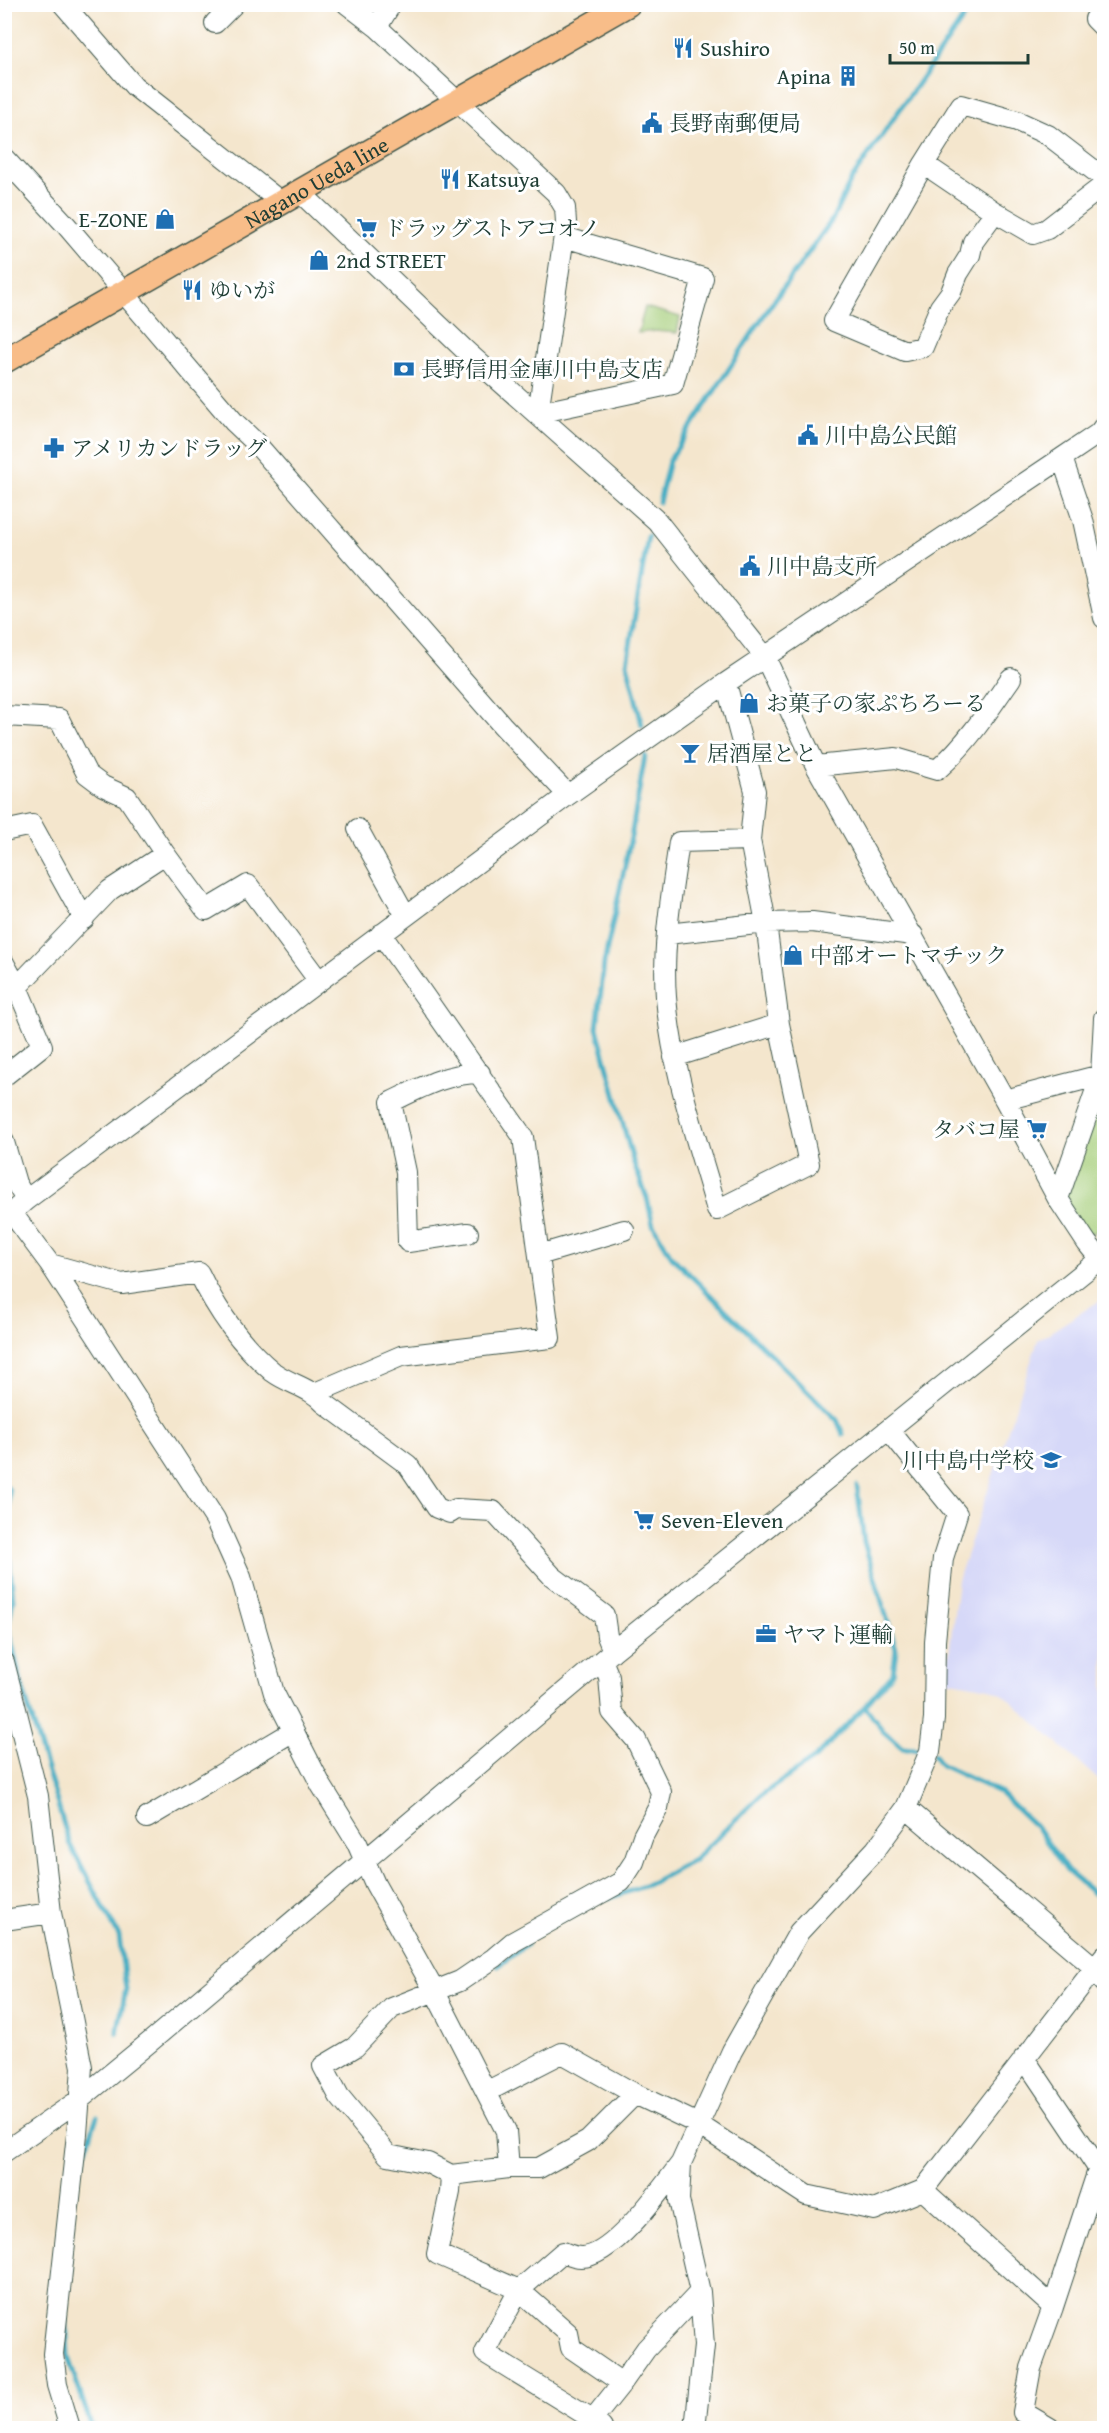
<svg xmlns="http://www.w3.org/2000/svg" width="1109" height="2433" font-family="'Gentium Book Plus','Noto Serif JP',serif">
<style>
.built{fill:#d6d8f8}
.green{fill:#a4cd78;stroke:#628556;stroke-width:1.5}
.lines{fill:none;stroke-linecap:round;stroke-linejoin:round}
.stream{stroke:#44adc3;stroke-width:5}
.minor-casing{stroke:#3f564b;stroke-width:22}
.major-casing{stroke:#3f564b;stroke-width:27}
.minor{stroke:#fff;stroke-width:20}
.major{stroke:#f8bd89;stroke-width:24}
.labels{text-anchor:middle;stroke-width:6;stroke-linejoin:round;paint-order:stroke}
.poi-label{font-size:22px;fill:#1f3d34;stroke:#fff;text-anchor:start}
.street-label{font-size:22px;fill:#1f3d34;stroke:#fff}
</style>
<rect width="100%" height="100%" fill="#fff"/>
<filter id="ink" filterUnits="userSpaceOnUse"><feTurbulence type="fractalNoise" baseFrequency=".0167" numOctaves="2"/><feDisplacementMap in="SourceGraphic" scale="12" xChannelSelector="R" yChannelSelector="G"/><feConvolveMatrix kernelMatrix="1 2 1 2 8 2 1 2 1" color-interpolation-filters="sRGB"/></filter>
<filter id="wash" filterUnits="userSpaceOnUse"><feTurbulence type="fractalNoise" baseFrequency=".008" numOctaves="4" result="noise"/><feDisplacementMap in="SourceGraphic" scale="24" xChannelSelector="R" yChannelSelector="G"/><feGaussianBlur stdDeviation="1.35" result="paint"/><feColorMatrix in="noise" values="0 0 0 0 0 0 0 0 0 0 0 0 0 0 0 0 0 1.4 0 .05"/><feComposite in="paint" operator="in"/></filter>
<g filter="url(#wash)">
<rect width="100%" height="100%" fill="#f4e6cd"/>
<path class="built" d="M1104 1298V1785L1004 1695 989 1688 946 1680 958 1580 1038 1340Z"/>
<path class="green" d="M645 307 680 317 677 333 655 331 638 333Z
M1104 1089V1228L1088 1235 1058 1199Z"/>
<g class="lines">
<path class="stream" d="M659 502 669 461 766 312 832 220 851 180 973 4
M642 725 627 663 648 536
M645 756 631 837 604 963 597 1028 633 1161 647 1198 653 1225 672 1257 837 1420 843 1434
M4 1484 9 1490 8 1541 13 1600 8 1626 21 1683 70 1845 119 1936 126 1989 117 2033
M857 1486 864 1542 896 1649 893 1673 865 1706 883 1731 903 1748 927 1750
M934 1755 941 1765 999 1792 1038 1829 1067 1871 1104 1902
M610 1898 647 1885 694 1860 760 1796 815 1758 865 1706
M498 1966 526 1945
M83 2159 97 2116
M66 2320 68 2357 92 2428"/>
</g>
</g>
<g filter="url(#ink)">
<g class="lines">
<g class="minor-casing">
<path id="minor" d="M63 4 134 86 281 202
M347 4 377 27
M391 4 377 27 556 193 565 208 566 222 538 413 673 384 703 278 564 237
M1104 10 1095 19 1104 28
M215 23 234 4
M4 158 66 225 234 422 254 441 502 725 568 795
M924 164 995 212 1033 234 1047 229 1104 185
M300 192 467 352 657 521 765 657 816 766 1005 1100 1058 1199 1087 1243 1104 1264
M995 212 973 242 970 255 958 274 951 292 940 307 923 347 905 351 834 321 924 164 961 105 1017 121 1048 135 1104 178
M1062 458 1083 520 1104 618
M726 683 755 791 750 840 766 923 779 1024 809 1164 717 1210C697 1140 672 1070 666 997 662 945 672 892 679 842L750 840
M4 716 59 719 87 774 103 786 127 797 165 854
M816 766 896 758 937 770C967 744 989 710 1011 678
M358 829 406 916
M4 831 32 825 84 919
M667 934 766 923 812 922 913 935
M4 963 17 987 42 1046 4 1076
M17 987 110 890 165 854 206 910 248 885 319 981
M674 1057 779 1024
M1005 1100 1101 1075
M4 1142 16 1183 26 1200
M1058 1199 1101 1075 1104 1018
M12 1213 50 1264 215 1519 241 1577 274 1693 321 1785 357 1843 375 1884 435 1992 506 2131 509 2168 451 2175
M4 1219 26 1200 568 795 726 683 1062 458 1099 433 1104 426
M468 1233 408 1242 406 1172 391 1102C420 1088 447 1073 480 1073
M539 1255 624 1230
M50 1264 122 1284 199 1273C217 1311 241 1345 273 1372 289 1384 310 1387 324 1403L408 1465 437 1508 450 1513 456 1509 493 1511 552 1576 604 1615 607 1636 613 1651
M315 1393 401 1356 550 1338 523 1137 381 934
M602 1660 609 1677 612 1712 636 1740 661 1792 658 1808 643 1836 634 1862 621 1882 513 1942 494 1958 460 1981 392 2008 355 2047 323 2066 339 2096 388 2155 428 2163 451 2175 450 2192 437 2254 519 2290 568 2333 571 2348 622 2383
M4 1662 38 1796 51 1913
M906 1808 1095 1968 1104 1982
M147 1818 292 1732
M4 1920 51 1913 82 2067 77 2134 53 2354 57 2385 70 2428
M1024 2058 1104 2177
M486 2092 562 2053 635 2094 698 2124 806 2195 874 2210 923 2190 1104 1956
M4 2152 79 2100 151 2041 613 1651 1104 1256
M509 2168H539L588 2141 635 2094
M923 2190 1053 2307 1031 2368 1023 2412 1050 2428
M1053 2307 1099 2167
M586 2428 622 2383 646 2349 700 2292
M602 2428 594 2420 485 2353 519 2290 563 2252C568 2254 575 2257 581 2257 613 2258 663 2187 681 2163
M695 2428 704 2346 700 2292 679 2200 681 2163 732 2051 799 1932 876 1849 906 1808 930 1751 934 1719 935 1641 943 1558 957 1514 889 1430"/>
</g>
<g class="major-casing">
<g id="major">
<path id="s1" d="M4 361 628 4"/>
</g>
</g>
<use href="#minor" class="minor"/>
<use href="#major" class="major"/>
</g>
</g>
<defs>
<g id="restaurant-bare" transform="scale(1.62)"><path d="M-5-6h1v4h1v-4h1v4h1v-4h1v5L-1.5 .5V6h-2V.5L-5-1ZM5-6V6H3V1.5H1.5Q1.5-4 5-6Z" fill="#1f6fb2" stroke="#fff" stroke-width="2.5" paint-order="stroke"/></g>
<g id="building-bare" transform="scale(1.62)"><path d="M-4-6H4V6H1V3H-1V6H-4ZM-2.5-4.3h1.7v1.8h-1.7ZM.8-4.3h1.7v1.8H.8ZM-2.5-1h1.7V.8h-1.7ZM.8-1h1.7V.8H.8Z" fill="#1f6fb2" stroke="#fff" stroke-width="2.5" paint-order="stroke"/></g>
<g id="civic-bare" transform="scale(1.62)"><path d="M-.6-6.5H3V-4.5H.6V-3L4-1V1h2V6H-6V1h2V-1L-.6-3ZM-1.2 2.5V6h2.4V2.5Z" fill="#1f6fb2" stroke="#fff" stroke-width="2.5" paint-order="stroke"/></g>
<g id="shop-bare" transform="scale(1.62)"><path d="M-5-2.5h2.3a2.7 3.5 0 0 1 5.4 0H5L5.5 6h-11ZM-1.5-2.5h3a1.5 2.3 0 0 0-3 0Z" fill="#1f6fb2" stroke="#fff" stroke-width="2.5" paint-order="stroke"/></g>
<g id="supermarket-bare" transform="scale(1.62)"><path d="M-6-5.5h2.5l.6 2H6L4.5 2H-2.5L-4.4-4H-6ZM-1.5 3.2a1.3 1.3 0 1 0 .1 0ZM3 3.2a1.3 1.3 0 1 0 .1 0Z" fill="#1f6fb2" stroke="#fff" stroke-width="2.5" paint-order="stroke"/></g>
<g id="bank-bare" transform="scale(1.62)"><path d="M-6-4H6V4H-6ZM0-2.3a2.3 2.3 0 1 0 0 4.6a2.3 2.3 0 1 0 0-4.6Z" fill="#1f6fb2" stroke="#fff" stroke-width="2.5" paint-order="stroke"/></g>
<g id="pharmacy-bare" transform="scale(1.62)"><path d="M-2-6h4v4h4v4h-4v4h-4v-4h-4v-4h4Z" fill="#1f6fb2" stroke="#fff" stroke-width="2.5" paint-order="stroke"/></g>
<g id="bar-bare" transform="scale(1.62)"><path d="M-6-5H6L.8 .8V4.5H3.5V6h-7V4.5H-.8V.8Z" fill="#1f6fb2" stroke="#fff" stroke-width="2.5" paint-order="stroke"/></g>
<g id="school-bare" transform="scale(1.62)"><path d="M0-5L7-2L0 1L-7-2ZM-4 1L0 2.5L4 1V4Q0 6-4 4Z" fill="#1f6fb2" stroke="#fff" stroke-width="2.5" paint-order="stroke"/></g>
<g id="office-bare" transform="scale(1.62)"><path d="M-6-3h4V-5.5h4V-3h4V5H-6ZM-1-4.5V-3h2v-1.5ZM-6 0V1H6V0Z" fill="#1f6fb2" stroke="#fff" stroke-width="2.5" paint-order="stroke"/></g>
</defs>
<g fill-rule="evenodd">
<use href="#restaurant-bare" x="683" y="48"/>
<use href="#building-bare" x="848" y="76"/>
<use href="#civic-bare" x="652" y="123"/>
<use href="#restaurant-bare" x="450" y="179"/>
<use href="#shop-bare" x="165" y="219"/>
<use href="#supermarket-bare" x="367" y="228"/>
<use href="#shop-bare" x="319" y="260"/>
<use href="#restaurant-bare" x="192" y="290"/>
<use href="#bank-bare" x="404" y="369"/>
<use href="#civic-bare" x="808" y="435"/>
<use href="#pharmacy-bare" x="54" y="448"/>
<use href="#civic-bare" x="750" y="566"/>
<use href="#shop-bare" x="749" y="703"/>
<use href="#bar-bare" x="690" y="753"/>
<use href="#shop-bare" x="793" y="955"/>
<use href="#supermarket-bare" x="1037" y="1129"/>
<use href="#school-bare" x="1051" y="1460"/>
<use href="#supermarket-bare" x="644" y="1520"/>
<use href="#office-bare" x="766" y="1634"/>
</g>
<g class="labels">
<g class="poi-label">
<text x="700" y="56">Sushiro</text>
<text x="831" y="84" text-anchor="end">Apina</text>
<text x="669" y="131">長野南郵便局</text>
<text x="467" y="187">Katsuya</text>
<text x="148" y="227" text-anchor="end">E-ZONE</text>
<text x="384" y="236">ドラッグストアコオノ</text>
<text x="336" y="268">2nd STREET</text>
<text x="209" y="298">ゆいが</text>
<text x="421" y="377">長野信用金庫川中島支店</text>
<text x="825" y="443">川中島公民館</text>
<text x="71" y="456">アメリカンドラッグ</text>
<text x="767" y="574">川中島支所</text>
<text x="766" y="711">お菓子の家ぷちろーる</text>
<text x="707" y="761">居酒屋とと</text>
<text x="810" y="963">中部オートマチック</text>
<text x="1020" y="1137" text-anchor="end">タバコ屋</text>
<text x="1034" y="1468" text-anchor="end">川中島中学校</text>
<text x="661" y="1528">Seven-Eleven</text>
<text x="783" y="1642">ヤマト運輸</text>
</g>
<g class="street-label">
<text dy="8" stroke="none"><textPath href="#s1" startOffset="360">Nagano Ueda line</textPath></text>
</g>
</g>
<rect width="1109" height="2433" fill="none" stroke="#fff" stroke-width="24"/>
<path d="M890 54v9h138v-9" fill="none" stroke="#1f3d34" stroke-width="3"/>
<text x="899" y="54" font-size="18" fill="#1f3d34" stroke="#ffffff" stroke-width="4.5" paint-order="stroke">50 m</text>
</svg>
